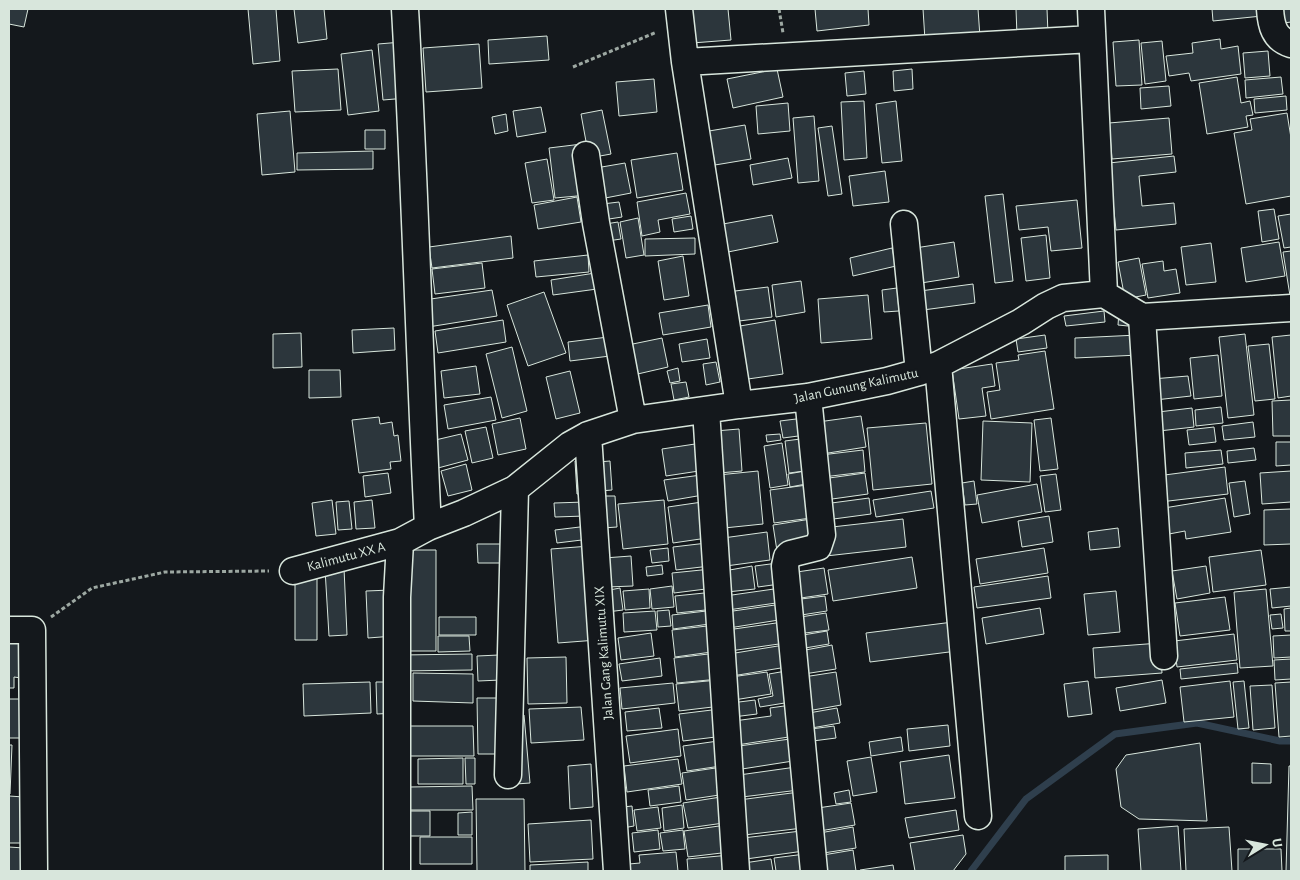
<svg xmlns="http://www.w3.org/2000/svg" width="1300" height="880" font-family="'Alegreya Sans',sans-serif">
<style>
.lines{fill:none;stroke-linecap:round;stroke-linejoin:round}
.stream{stroke:#2f3f4d;stroke-width:7}
.building{fill:#2c363c;stroke:#d8e6dc}
.minor-casing{stroke:#d8e6dc;stroke-width:29}
.path{stroke:#9da8a2;stroke-width:3;stroke-dasharray:4 2.5;stroke-linecap:butt}
.minor{stroke:#14181c;stroke-width:26}
.labels{text-anchor:middle;stroke-width:4;stroke-linejoin:round;paint-order:stroke}
.street-label{font-size:14px;fill:#d8e6dc;stroke:#14181c}
</style>
<rect width="100%" height="100%" fill="#14181c"/>
<g class="lines">
<path class="stream" d="M971 871 1026 799 1115 734 1197 723 1280 741H1291"/>
</g>
<path class="building" d="M9 9H28L24 27 9 24Z
M248 9H276L280 61 253 64Z
M294 9H324L327 39 298 43Z
M689 9H728L731 40 692 43Z
M815 9H868L869 25 817 31Z
M923 9H978L980 37 925 40Z
M1016 9H1047L1048 34 1017 36Z
M1212 9H1261L1262 16 1213 21Z
M1274 9H1291V22L1276 24Z
M547 36 549 60 489 64 488 40Z
M1220 39 1221 49 1238 46 1241 74 1191 81 1189 73 1169 76 1166 56 1193 53 1192 43Z
M1139 40 1142 85 1116 86 1113 42Z
M1162 41 1166 81 1145 84 1141 43Z
M402 42 407 98 383 100 378 44Z
M479 44 482 88 426 92 423 48Z
M372 50 379 111 348 115 341 54Z
M1268 51 1270 76 1245 78 1243 53Z
M338 69 341 110 295 112 292 71Z
M777 69 783 97 733 108 727 79Z
M912 69 913 89 894 91 893 71Z
M864 71 866 94 847 96 845 73Z
M1237 77 1241 103 1250 101 1253 115 1246 116 1248 127 1207 134 1199 83Z
M1281 77 1283 94 1246 98 1245 80Z
M654 79 657 112 619 116 616 82Z
M1169 86 1171 106 1141 109 1140 88Z
M1286 96 1287 110 1255 113 1254 99Z
M864 101 867 158 844 160 841 102Z
M896 101 902 161 882 163 876 104Z
M788 103 790 131 758 134 756 106Z
M541 107 546 132 517 137 513 111Z
M602 110 611 154 589 158 581 114Z
M290 111 295 172 262 175 257 114Z
M1287 113 1291 138V196L1246 204 1234 133 1252 130 1250 119Z
M506 114 508 131 495 134 492 117Z
M814 116 819 181 798 183 793 118Z
M1169 118 1172 154 1112 159 1109 123Z
M745 125 751 159 715 165 709 131Z
M832 126 842 194 828 196 818 128Z
M365 130H385V149H365Z
M582 144 588 195 555 198 549 148Z
M373 151V169L297 170V153Z
M677 153 683 190 637 198 631 160Z
M1174 156 1176 172 1139 176 1142 206 1174 203 1176 224 1116 230 1109 163Z
M788 158 792 178 753 185 750 165Z
M547 159 554 200 532 203 525 163Z
M625 163 631 193 595 200 590 169Z
M885 171 889 202 853 206 849 176Z
M686 193 690 214 658 220 660 232 642 236 637 202Z
M1003 194 1013 281 995 283 985 196Z
M577 197 581 222 538 229 534 205Z
M1077 200 1082 248 1051 251 1048 227 1019 230 1016 206Z
M619 202 622 217 596 221 594 205Z
M1274 209 1279 239 1262 242 1258 211Z
M1291 214V247L1284 248 1278 216Z
M772 215 778 242 728 252 723 224Z
M691 216 693 229 674 232 672 219Z
M638 218 644 255 626 258 620 222Z
M618 222 621 239 601 242 599 225Z
M1046 235 1050 278 1026 281 1021 238Z
M511 236 513 258 432 268 429 247Z
M695 238V254L645 256V239Z
M954 242 959 277 921 283 915 248Z
M1279 242 1285 276 1246 282 1241 248Z
M1211 243 1216 282 1186 285 1181 247Z
M892 248 896 266 853 276 850 258Z
M1291 251V302L1283 252Z
M588 255 589 272 536 277 534 261Z
M683 256 689 296 664 300 658 261Z
M1139 258 1146 295 1125 299 1118 262Z
M1163 261 1164 271 1176 269 1180 293 1148 298 1142 264Z
M482 263 485 288 435 294 432 269Z
M595 273 597 289 553 295 551 280Z
M801 281 805 312 776 317 772 285Z
M973 284 975 303 923 310 920 291Z
M768 287 772 317 739 321 735 291Z
M897 288 899 311 884 312 882 290Z
M492 290 497 316 428 327 424 300Z
M544 292 566 353 528 366 507 305Z
M868 295 872 339 821 343 818 299Z
M708 305 711 327 663 335 659 313Z
M1104 311 1105 322 1066 326 1064 316Z
M1119 312 1129 313 1128 326 1118 325Z
M503 320 506 342 438 353 435 331Z
M775 320 783 374 748 379 740 326Z
M394 328 395 350 353 353 352 330Z
M301 333 302 367 273 368V334Z
M1245 334 1254 415 1228 418 1219 337Z
M1045 335 1047 348 1018 352 1016 339Z
M1138 335 1139 355 1075 358V338Z
M1291 335V396L1278 398 1272 337Z
M608 337 610 356 570 361 568 342Z
M662 338 668 367 629 376 623 346Z
M707 339 710 358 682 362 679 344Z
M1269 344 1275 399 1255 401 1248 346Z
M512 347 527 411 502 418 486 354Z
M1045 351 1054 409 991 419 987 392 1000 390 996 363 1019 360 1018 355Z
M1218 355 1222 396 1194 399 1190 358Z
M716 362 720 382 706 385 703 364Z
M992 364 995 386 982 388 986 416 959 419 952 370Z
M476 366 480 394 444 398 441 371Z
M678 368 680 381 670 383 667 371Z
M309 370H340L341 397 309 398Z
M570 371 580 413 556 419 546 377Z
M1188 376 1191 396 1155 400 1152 379Z
M686 382 689 397 674 400 671 384Z
M491 397 496 420 448 429 444 405Z
M1291 400V436H1273L1272 401Z
M1221 407 1223 423 1196 426 1195 410Z
M1192 408 1194 427 1159 431 1158 412Z
M861 416 866 447 822 454 818 422Z
M379 417 380 424 392 422 394 436 398 435 401 461 390 462 391 469 359 473 352 420Z
M520 418 526 449 498 455 492 424Z
M804 418 806 435 783 438 780 421Z
M1051 418 1058 469 1040 471 1034 420Z
M983 421 1032 423 1030 482 981 480Z
M1253 422 1255 437 1224 440 1222 426Z
M926 423 932 484 873 490 867 428Z
M486 427 493 458 472 463 465 431Z
M1214 427 1216 442 1189 445 1187 430Z
M739 429 742 471 719 473 715 431Z
M461 434 468 460 438 468 431 441Z
M780 434 781 440 767 442 766 435Z
M808 438 812 470 789 473 785 441Z
M1276 442H1291V465L1276 466Z
M782 443 788 485 770 488 764 446Z
M695 444 699 471 666 476 662 449Z
M1254 448 1256 460 1228 463 1227 451Z
M863 450 865 472 823 477 821 455Z
M1221 450 1223 464 1186 468 1185 453Z
M575 461H587L590 494H577Z
M610 461 612 490 600 491 598 462Z
M466 464 472 490 448 496 441 471Z
M1225 467 1228 494 1160 502 1157 476Z
M758 471 763 524 724 528 718 475Z
M805 471 806 484 790 487 788 474Z
M1291 471V502L1262 504 1260 473Z
M388 473 391 493 365 497 363 476Z
M865 473 868 494 825 500 822 479Z
M1056 474 1061 510 1045 512 1040 476Z
M701 475 703 495 668 501 664 480Z
M974 481 977 504 965 505 962 483Z
M1245 481 1250 514 1234 517 1229 483Z
M1037 484 1042 512 982 523 977 495Z
M807 485 811 518 774 523 770 490Z
M931 491 934 508 876 517 873 500Z
M601 496H615L617 527 603 528Z
M869 498 871 514 826 520 824 504Z
M1225 498 1231 532 1186 539 1185 531 1169 534 1164 508Z
M332 500 336 534 316 536 312 503Z
M372 500 375 528 356 529 354 502Z
M664 500 668 544 623 549 618 504Z
M349 501 352 529 338 530 336 502Z
M709 501 714 537 673 543 668 507Z
M585 502V516L555 517 554 503Z
M1291 509V544L1264 545V510Z
M1049 516 1053 542 1022 547 1018 521Z
M811 519 815 546 777 551 773 525Z
M903 519 906 547 826 556 823 528Z
M588 526 590 539 557 543 555 530Z
M1118 528 1120 547 1090 550 1088 532Z
M767 532 770 560 726 566 723 538Z
M707 543 710 566 676 570 673 547Z
M477 544H508V563H478Z
M590 546 597 640 558 643 551 549Z
M668 548 669 561 652 563 650 550Z
M1044 548 1048 573 980 584 976 559Z
M402 550H436V651H403Z
M1261 550 1266 585 1213 592 1209 557Z
M631 556 633 586 607 587 604 558Z
M912 557 917 588 833 601 828 570Z
M778 563 780 584 758 587 755 566Z
M662 565 663 574 647 576 646 567Z
M752 566 755 589 727 592 724 571Z
M1206 566 1210 593 1177 599 1172 571Z
M344 568 347 635 329 636 325 569Z
M824 568 828 594 794 599 790 573Z
M711 569 714 588 674 593 672 573Z
M295 572H317V640H295Z
M1048 576 1051 598 977 608 974 587Z
M672 586 674 607 652 609 650 589Z
M1291 587V606L1272 608 1270 589Z
M620 588 623 610 607 612 604 591Z
M781 588 783 602 728 610 725 596Z
M649 589 650 608 625 610 623 591Z
M1266 589 1273 666 1240 668 1234 592Z
M391 590 394 636 368 638 366 591Z
M1116 591 1120 632 1088 635 1084 594Z
M714 592 715 609 677 613 675 596Z
M825 596 827 611 795 616 793 600Z
M1225 597 1230 630 1180 636 1175 603Z
M782 604 785 619 729 628 726 612Z
M1040 608 1044 634 986 644 982 618Z
M1291 608V631H1285L1284 609Z
M669 610 671 626 658 627 657 611Z
M715 610 717 623 673 629 672 615Z
M655 611 657 630 624 632 623 613Z
M826 613 829 630 797 634 794 618Z
M1281 614 1283 628 1272 629 1270 615Z
M439 617H476V635H439Z
M783 622 786 643 730 651 727 630Z
M953 622 957 651 870 662 866 633Z
M716 625 719 651 675 657 672 630Z
M827 631 829 644 799 649 797 636Z
M651 633 654 656 621 660 618 638Z
M1234 634 1237 660 1177 667 1174 641Z
M1291 635V657L1274 658 1273 636Z
M438 636H469L470 651 438 652Z
M9 637 27 638 21 678 14 677V688H9Z
M1160 643 1162 673 1095 678 1093 648Z
M784 645 787 667 732 676 729 654Z
M832 645 836 669 804 674 800 651Z
M717 653 719 679 677 683 674 658Z
M472 654V670L401 671V655Z
M499 655 501 680 478 681 477 656Z
M566 657 567 703 528 704 527 658Z
M660 658 662 676 622 681 619 664Z
M1291 659V679L1275 680 1274 660Z
M1237 663 1238 673 1181 679 1180 669Z
M786 671 791 702 760 707 758 699 773 696 769 674Z
M767 672 771 694 734 700 731 677Z
M836 672 841 705 802 712 797 678Z
M413 673 473 674V703L413 701Z
M718 680 721 706 679 711 676 684Z
M1162 680 1166 703 1120 711 1116 688Z
M1088 681 1092 714 1068 717 1064 684Z
M1230 681 1234 717 1184 722 1180 687Z
M1244 681 1249 728 1238 729 1233 682Z
M370 682 371 713 304 716 303 684Z
M376 682H394L395 713 377 714Z
M1291 682V736L1279 737 1275 683Z
M673 683 675 703 622 709 620 688Z
M1272 685 1275 728 1253 730 1250 686Z
M477 698H499V754H478Z
M9 699H25L24 738H9Z
M755 700 757 714 733 717 731 703Z
M791 705 795 736 737 745 734 721 771 716 770 708Z
M581 707 584 740 531 743 529 709Z
M659 708 662 728 627 731 625 712Z
M837 708 840 723 806 729 803 714Z
M720 709 724 736 683 741 679 714Z
M524 715 530 783 516 784 511 717Z
M948 725 950 746 909 751 907 729Z
M400 726H473L474 756H401Z
M834 726 836 738 805 742 803 730Z
M678 729 681 756 630 763 626 736Z
M901 737 903 751 871 756 869 742Z
M790 739 793 761 742 769 739 746Z
M718 741 721 766 687 771 683 746Z
M1200 743 1207 821 1139 819 1121 807 1116 769 1126 755Z
M9 745H12L10 794 9 793Z
M949 755 955 798 905 804 900 762Z
M871 757 877 792 853 796 847 761Z
M463 758V784H418V759Z
M465 758H475V784H466Z
M678 759 682 784 627 792 624 766Z
M1252 763 1271 764V783H1252Z
M591 764 593 807 570 809 568 766Z
M1289 766H1291V871H1286Z
M722 767 726 794 686 800 682 773Z
M796 767 799 790 742 797 739 775Z
M472 786 473 810H409V787Z
M679 786 681 802 650 806 648 790Z
M849 790 851 802 836 804 834 793Z
M799 792 803 828 744 835 739 800Z
M9 796 24 797 23 843H9Z
M727 796 731 822 688 828 683 803Z
M476 799H524L525 871H477Z
M851 803 855 825 814 832 811 809Z
M682 805 684 828 664 831 662 808Z
M632 806 634 826 617 829 614 808Z
M658 807 661 828 637 831 634 810Z
M956 810 959 830 909 838 905 818Z
M402 811H430V836H402Z
M472 812V835H458V813Z
M591 820 593 859 530 862 528 824Z
M726 825 730 852 688 857 684 831Z
M1178 826 1181 871H1141L1138 829Z
M853 827 856 848 817 854 814 834Z
M1229 827 1232 871H1186L1184 829Z
M658 830 660 849 634 852 632 833Z
M683 830 685 849 663 851 660 833Z
M801 831 804 851 746 859 743 838Z
M963 835 966 854 953 871H915L910 843Z
M420 837H472V864H420Z
M9 847 24 848 23 871H9Z
M1238 849H1281L1282 871H1238Z
M853 850 856 871H820L817 856Z
M676 852 678 871H630L629 864 640 863 639 855Z
M805 854 807 871H776L774 858Z
M730 855 732 871H688L687 859Z
M1108 855V871H1065V856Z
M771 859 773 871H745L744 863Z
M588 862V871H530V865Z
M893 865 894 871H860V870Z"/>
<g class="lines">
<g class="minor-casing">
<path id="minor" d="M405 9C415 181 419 354 428 527
M679 9 685 62 739 405
M1091 9 1104 294
M1270 9C1271 25 1274 39 1291 44
M685 62 1092 39
M586 155 596 223 633 420
M904 224 919 372
M1142 317 1164 656
M938 365 978 816
M808 397 822 535 818 547 790 554 787 557 785 566 814 871
M706 410 736 871
M588 435 617 871
M293 571 400 542 428 527 464 513 515 489 570 445 588 435 633 420 739 405 808 397 887 381 919 372 938 365 1021 322 1046 306 1063 298 1104 294 1142 317 1291 308
M9 630H32L34 871
M508 775 515 489
M397 871V597L400 542"/>
</g>
<path class="path" d="M779 9 783 33
M573 67 657 32
M51 617 92 588 165 572 269 571"/>
<use href="#minor" class="minor"/>
</g>
<g class="labels">
<g class="street-label">
<text transform="translate(856 385) rotate(-12)" y="5">Jalan Gunung Kalimutu</text>
<text transform="translate(346 556) rotate(-15)" y="5">Kalimutu XX A</text>
<text transform="translate(603 653) rotate(-94)" y="5">Jalan Gang Kalimutu XIX</text>
</g>
</g>
<rect width="1300" height="880" fill="none" stroke="#d8e6dc" stroke-width="20"/>
<g transform="translate(1265 845) rotate(80)" stroke="#14181c" stroke-width="4" paint-order="stroke">
<path d="M0-4L9 19L0 12L-9 19Z" fill="#d8e6dc"/>
<text y="-8" font-size="14" font-weight="bold" text-anchor="middle" fill="#d8e6dc">U</text>
</g>
</svg>
